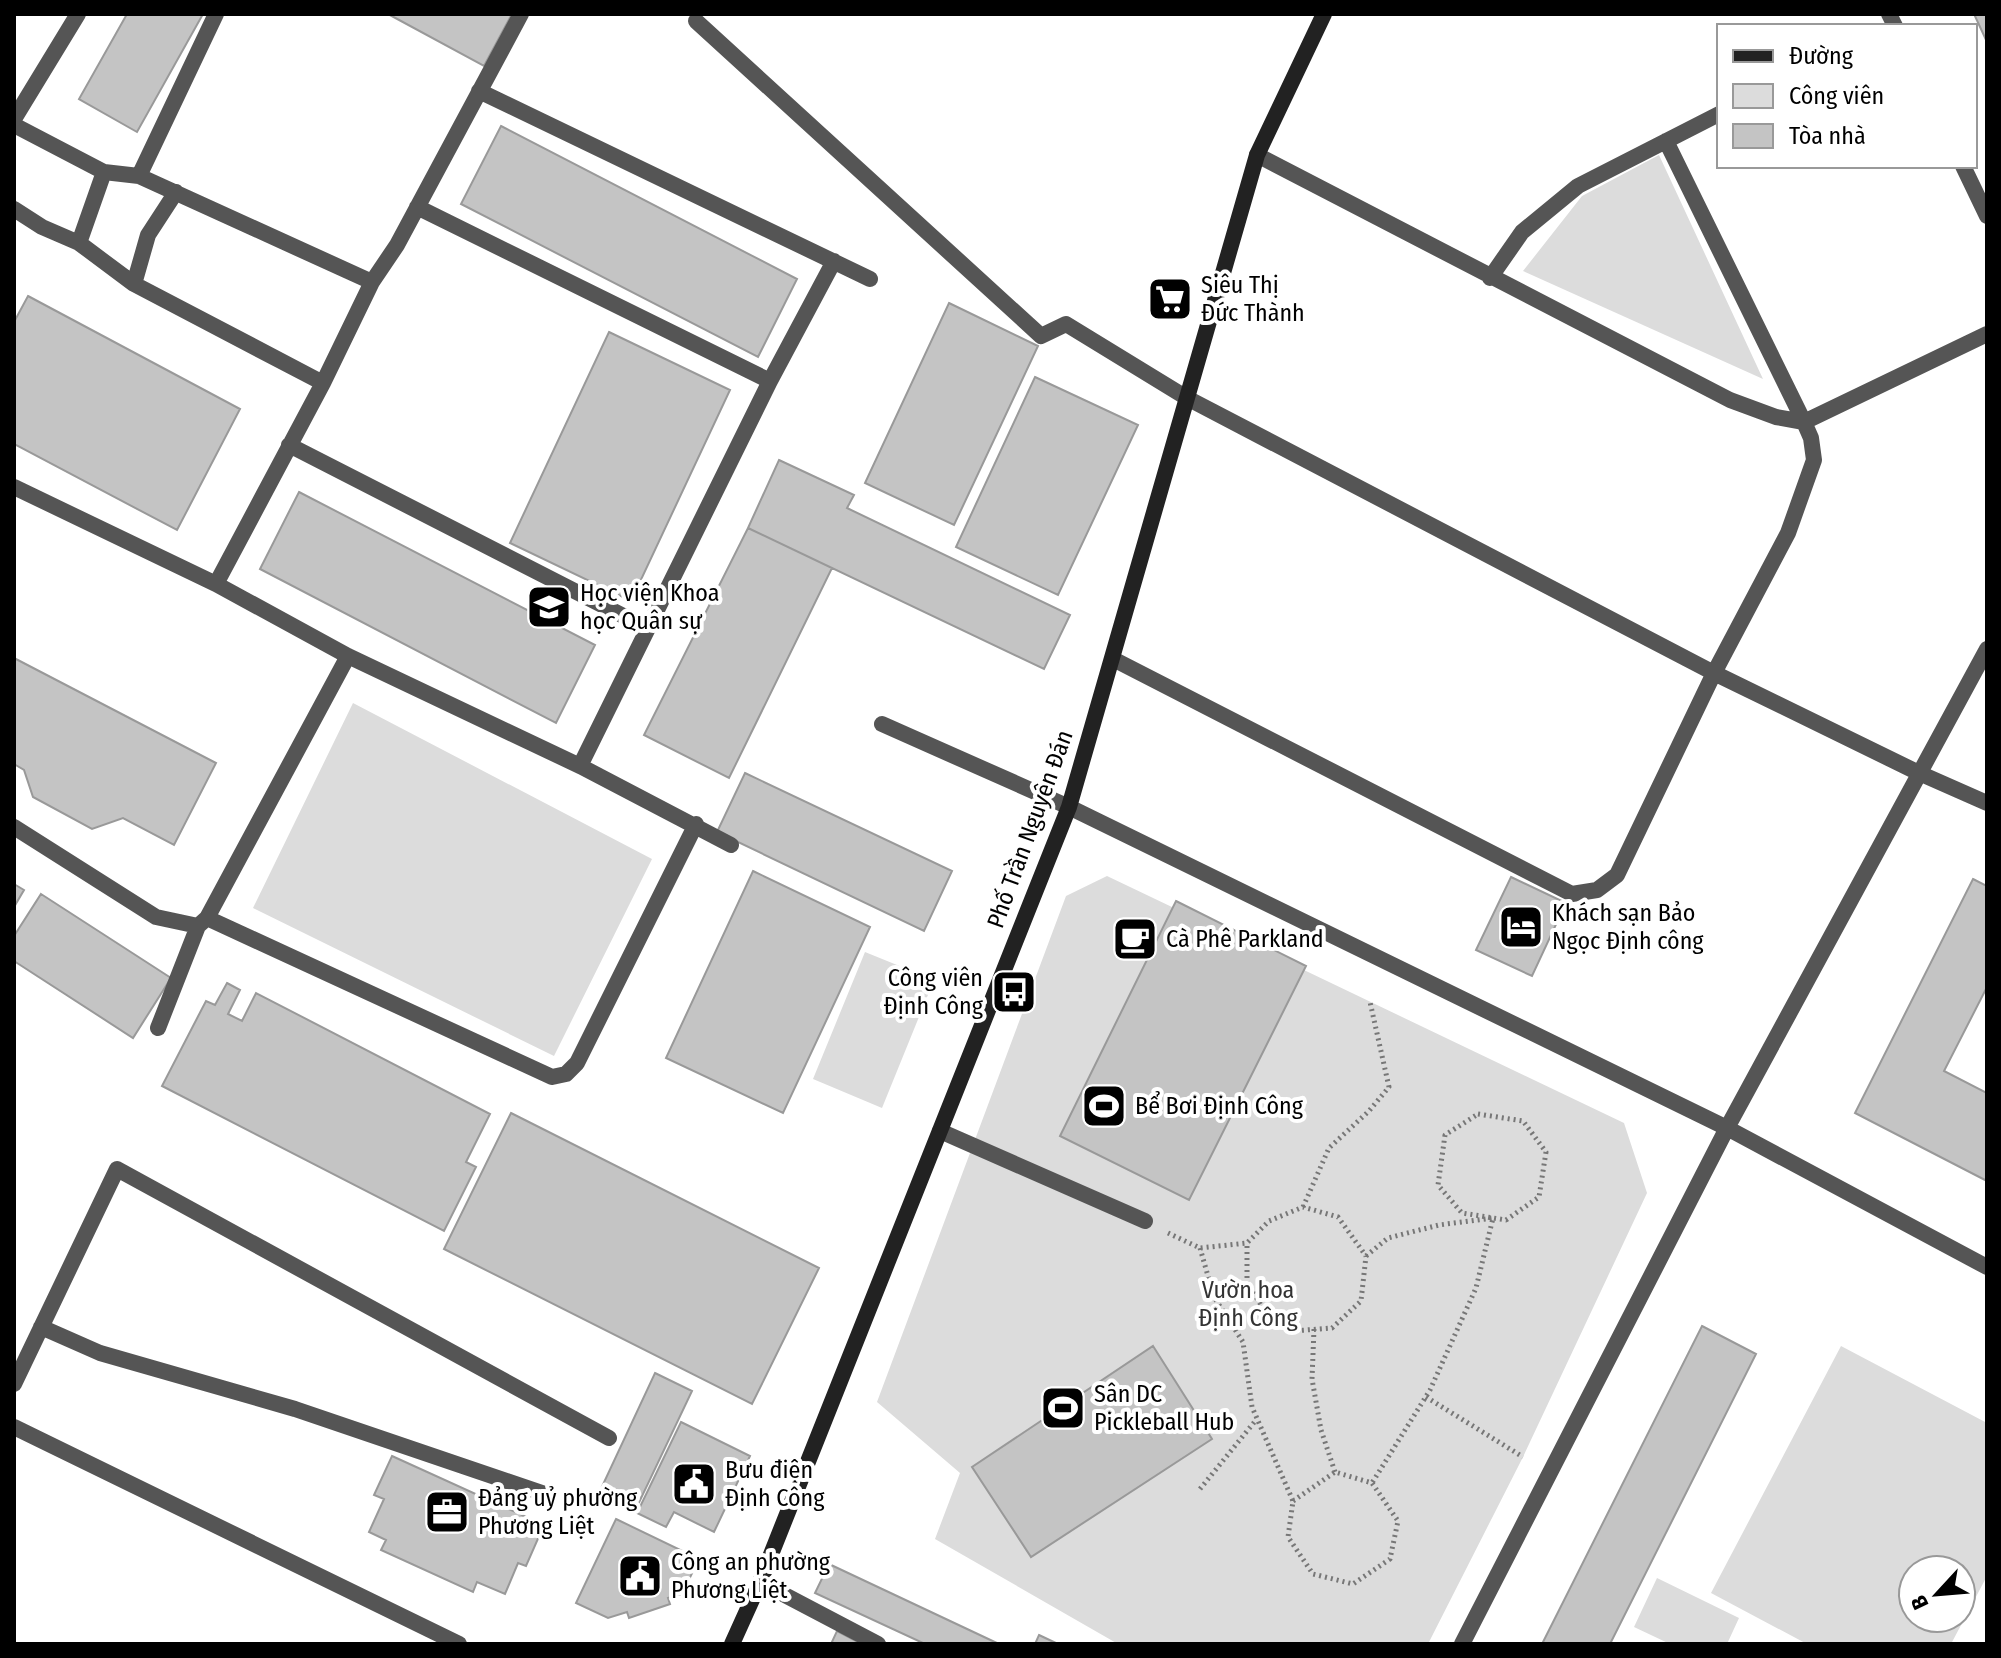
<svg xmlns="http://www.w3.org/2000/svg" width="2001" height="1658" font-family="'Fira Sans Condensed',sans-serif">
<style>
.green{fill:#dcdcdc;fill-rule:evenodd}
.building{fill:#c4c4c4;stroke:#999;stroke-width:2}
.lines{fill:none;stroke-linecap:round;stroke-linejoin:round}
.path{stroke:#777;stroke-width:5;stroke-dasharray:2 4;stroke-linecap:butt}
.lane{stroke:#555;stroke-width:16}
.street{stroke:#555;stroke-width:16}
.secondary{stroke:#222;stroke-width:16}
.labels{text-anchor:middle;stroke-width:8;stroke-linejoin:round;paint-order:stroke}
.poi-label{font-size:24px;fill:#000;stroke:#fff;text-anchor:start}
.street-label{font-size:24px;fill:#000;stroke:#fff}
.park-label{font-size:24px;fill:#333;stroke:#fff}
</style>
<rect width="100%" height="100%" fill="#fff"/>
<path class="green" d="M1659 155 1763 379 1523 271 1582 196Z
M353 703 652 859 554 1056 253 908Z
M1107 876 1624 1123 1647 1193 1523 1457 1428 1644H1118L935 1539 960 1473 877 1402 1066 896Z
M865 952 934 980 882 1108 813 1079Z
M1841 1346 1987 1423V1576L1951 1644H1807L1711 1593ZM1913 1570H1961V1618H1913Z
M1657 1578 1739 1618 1727 1644H1670L1634 1627Z"/>
<path class="building" d="M127 14H203L137 132 79 99Z
M388 14H512L484 66Z
M1974 14H1987V42Z
M501 126 797 279 758 357 461 204Z
M28 296 240 409 177 530 14 444V322Z
M949 303 1038 346 954 525 865 483Z
M609 332 730 390 631 601 510 543Z
M1035 377 1138 425 1058 595 956 547Z
M779 460 854 495 847 508 1070 615 1044 669 748 528Z
M299 492 595 645 556 723 260 569Z
M748 528 832 568 729 778 644 735Z
M14 658 216 763 174 845 123 818 92 829 33 797 24 770 14 764Z
M745 773 952 871 924 931 717 832Z
M753 871 870 927 783 1113 666 1058Z
M1511 877 1566 903 1532 976 1476 950Z
M1973 879 1987 886V987L1944 1071 1987 1093V1181L1855 1113Z
M14 884 24 890 14 907Z
M41 894 171 978 133 1038 14 961V936Z
M1176 901 1306 966 1189 1200 1060 1136Z
M227 983 240 990 228 1014 242 1021 256 993 490 1114 466 1162 476 1167 444 1231 162 1086 206 1001 215 1005Z
M511 1113 819 1268 752 1404 444 1249Z
M1702 1326 1756 1354 1610 1644H1542Z
M1153 1346 1212 1439 1031 1557 972 1467Z
M655 1373 692 1391 635 1511 599 1493Z
M681 1422 750 1456 714 1532 674 1512 666 1527 637 1513Z
M392 1456 544 1525 526 1566 518 1563 505 1594 477 1582 473 1592 381 1550 386 1540 369 1532 384 1499 374 1495Z
M616 1519 699 1559 682 1594 668 1598 670 1604 629 1618 627 1612 608 1618 576 1603Z
M829 1564 999 1644H925L815 1593Z
M837 1631 862 1644H831Z
M1039 1635 1058 1644H1035Z"/>
<g class="lines">
<path class="path" d="M1478 1114 1523 1121 1546 1152 1539 1197 1506 1220 1462 1213 1438 1185 1445 1135Z
M1303 1207 1329 1148 1369 1111 1389 1087 1370 1002
M1168 1233 1200 1248 1247 1243 1269 1221 1303 1207 1338 1217 1366 1256 1361 1301 1332 1328 1293 1331 1267 1315 1247 1282V1243
M1200 1248 1214 1297 1243 1342 1252 1407 1293 1501 1288 1537 1313 1574 1353 1584 1390 1559 1398 1521 1372 1483 1335 1472 1293 1501
M1366 1256 1388 1238 1439 1225 1493 1218 1476 1288 1430 1390 1372 1483
M1314 1329 1312 1379 1321 1430 1335 1472
M1426 1397 1523 1457
M1200 1489 1256 1420"/>
<path class="lane" d="M479 91 870 279
M14 125 104 172
M139 176 216 14
M417 207 770 381
M14 209 42 227 79 243 134 284 323 383
M79 243 104 172 139 176 372 282
M134 284 148 235 176 192
M289 445 647 628
M14 487 216 584 348 656 580 766 731 845
M216 584 323 383 372 282 397 245 521 14
M882 724 1069 807
M580 766 770 381 834 261
M14 827 156 917 198 926 207 918 552 1077 566 1074 577 1063 696 824
M207 918 348 656
M158 1028 198 926
M940 1131 1145 1221
M41 1327 100 1353 295 1409 548 1495
M14 1384 117 1169 609 1438
M760 1582 878 1644"/>
<path class="street" d="M1889 14 1895 26
M696 21 1041 336 1066 324 1187 398 1714 673 1919 773 1987 803
M14 119 78 14
M1257 155 1730 400 1776 417 1804 422 1987 334
M1963 166 1987 216
M1490 278 1522 232 1578 186 1719 114
M1113 659 1572 894 1597 890 1617 875 1714 673 1788 533 1814 460 1811 438 1804 422 1666 141
M1069 807 1727 1128 1987 1267
M14 1427 459 1644
M1462 1644 1727 1128 1987 649"/>
<path class="secondary" d="M732 1644 760 1582 1069 807 1257 155 1324 14"/>
</g>
<defs>
<g id="supermarket-square" transform="scale(2.3)"><rect x="-9" y="-9" width="18" height="18" rx="4" fill="#000" stroke="#fff"/><path d="M-6-5.5h2.5l.6 2H6L4.5 2H-2.5L-4.4-4H-6ZM-1.5 3.2a1.3 1.3 0 1 0 .1 0ZM3 3.2a1.3 1.3 0 1 0 .1 0Z" fill="#fff"/></g>
<g id="university-square" transform="scale(2.3)"><rect x="-9" y="-9" width="18" height="18" rx="4" fill="#000" stroke="#fff"/><path d="M0-5L7-2L0 1L-7-2ZM-4 1L0 2.5L4 1V4Q0 6-4 4Z" fill="#fff"/></g>
<g id="hotel-square" transform="scale(2.3)"><rect x="-9" y="-9" width="18" height="18" rx="4" fill="#000" stroke="#fff"/><path d="M-6-4.5h1.5V1H6V5H4.5V3h-9V5H-6ZM-4 0a1.8 1.8 0 1 1 3.6 0ZM.5 0V-2.5h3Q6-2.5 6 0Z" fill="#fff"/></g>
<g id="cafe-square" transform="scale(2.3)"><rect x="-9" y="-9" width="18" height="18" rx="4" fill="#000" stroke="#fff"/><path d="M-5.5-4.5H6V0H3Q3 3.5 0 3.5H-2.5Q-5.5 3.5-5.5 0ZM3-3.2v2h1.7v-2ZM-6 4.5H4V6H-6Z" fill="#fff"/></g>
<g id="bus-square" transform="scale(2.3)"><rect x="-9" y="-9" width="18" height="18" rx="4" fill="#000" stroke="#fff"/><path d="M-5-6H5V4H4V6H2V4H-2V6H-4V4H-5ZM-3.5-4V0h7V-4ZM-3.5 1.2v1.5H-2V1.2ZM2 1.2v1.5H3.5V1.2Z" fill="#fff"/></g>
<g id="stadium-square" transform="scale(2.3)"><rect x="-9" y="-9" width="18" height="18" rx="4" fill="#000" stroke="#fff"/><path d="M0-5a6.5 5 0 1 0 0 10a6.5 5 0 1 0 0-10ZM-3.5-1.8h7v3.6h-7Z" fill="#fff"/></g>
<g id="civic-square" transform="scale(2.3)"><rect x="-9" y="-9" width="18" height="18" rx="4" fill="#000" stroke="#fff"/><path d="M-.6-6.5H3V-4.5H.6V-3L4-1V1h2V6H-6V1h2V-1L-.6-3ZM-1.2 2.5V6h2.4V2.5Z" fill="#fff"/></g>
<g id="office-square" transform="scale(2.3)"><rect x="-9" y="-9" width="18" height="18" rx="4" fill="#000" stroke="#fff"/><path d="M-6-3h4V-5.5h4V-3h4V5H-6ZM-1-4.5V-3h2v-1.5ZM-6 0V1H6V0Z" fill="#fff"/></g>
</defs>
<g fill-rule="evenodd">
<use href="#supermarket-square" x="1170" y="299"/>
<use href="#university-square" x="549" y="607"/>
<use href="#hotel-square" x="1521" y="927"/>
<use href="#cafe-square" x="1135" y="939"/>
<use href="#bus-square" x="1014" y="992"/>
<use href="#stadium-square" x="1104" y="1106"/>
<use href="#stadium-square" x="1063" y="1408"/>
<use href="#civic-square" x="694" y="1484"/>
<use href="#office-square" x="447" y="1512"/>
<use href="#civic-square" x="640" y="1576"/>
</g>
<g class="labels">
<g class="poi-label">
<text x="1201" y="293">Siêu Thị<tspan x="1201" dy="28">Đức Thành</tspan></text>
<text x="580" y="601">Học viện Khoa<tspan x="580" dy="28">học Quân sự</tspan></text>
<text x="1552" y="921">Khách sạn Bảo<tspan x="1552" dy="28">Ngọc Định công</tspan></text>
<text x="1166" y="947">Cà Phê Parkland</text>
<text x="983" y="986" text-anchor="end">Công viên<tspan x="983" dy="28">Định Công</tspan></text>
<text x="1135" y="1114">Bể Bơi Định Công</text>
<text x="1094" y="1402">Sân DC<tspan x="1094" dy="28">Pickleball Hub</tspan></text>
<text x="725" y="1478">Bưu điện<tspan x="725" dy="28">Định Công</tspan></text>
<text x="478" y="1506">Đảng uỷ phường<tspan x="478" dy="28">Phương Liệt</tspan></text>
<text x="671" y="1570">Công an phường<tspan x="671" dy="28">Phương Liệt</tspan></text>
</g>
<g class="street-label">
<text transform="translate(1030 829) rotate(-70)" y="8">Phố Trần Nguyên Đán</text>
</g>
<g class="park-label">
<text x="1248" y="1298">Vườn hoa<tspan x="1248" dy="28">Định Công</tspan></text>
</g>
</g>
<rect width="2001" height="1658" fill="none" stroke="#000000" stroke-width="32"/>
<rect x="1717" y="24" width="260" height="144" fill="#ffffff" stroke="#999999" stroke-width="2"/>
<rect x="1733" y="50" width="40" height="12" fill="#222222" stroke="#999999" stroke-width="2"/>
<text x="1789" y="64" font-size="24" fill="#000000">Đường</text>
<rect x="1733" y="84" width="40" height="24" fill="#dcdcdc" stroke="#999999" stroke-width="2"/>
<text x="1789" y="104" font-size="24" fill="#000000">Công viên</text>
<rect x="1733" y="124" width="40" height="24" fill="#c4c4c4" stroke="#999999" stroke-width="2"/>
<text x="1789" y="144" font-size="24" fill="#000000">Tòa nhà</text>
<g transform="translate(1937 1594) rotate(244)"><circle r="38" fill="#ffffff" stroke="#999999" stroke-width="2"/>
<path d="M0-6L14 30L0 20L-14 30Z" fill="#000000"/>
<text y="-12" font-size="22" font-weight="bold" text-anchor="middle" fill="#000000">B</text>
</g>
</svg>
